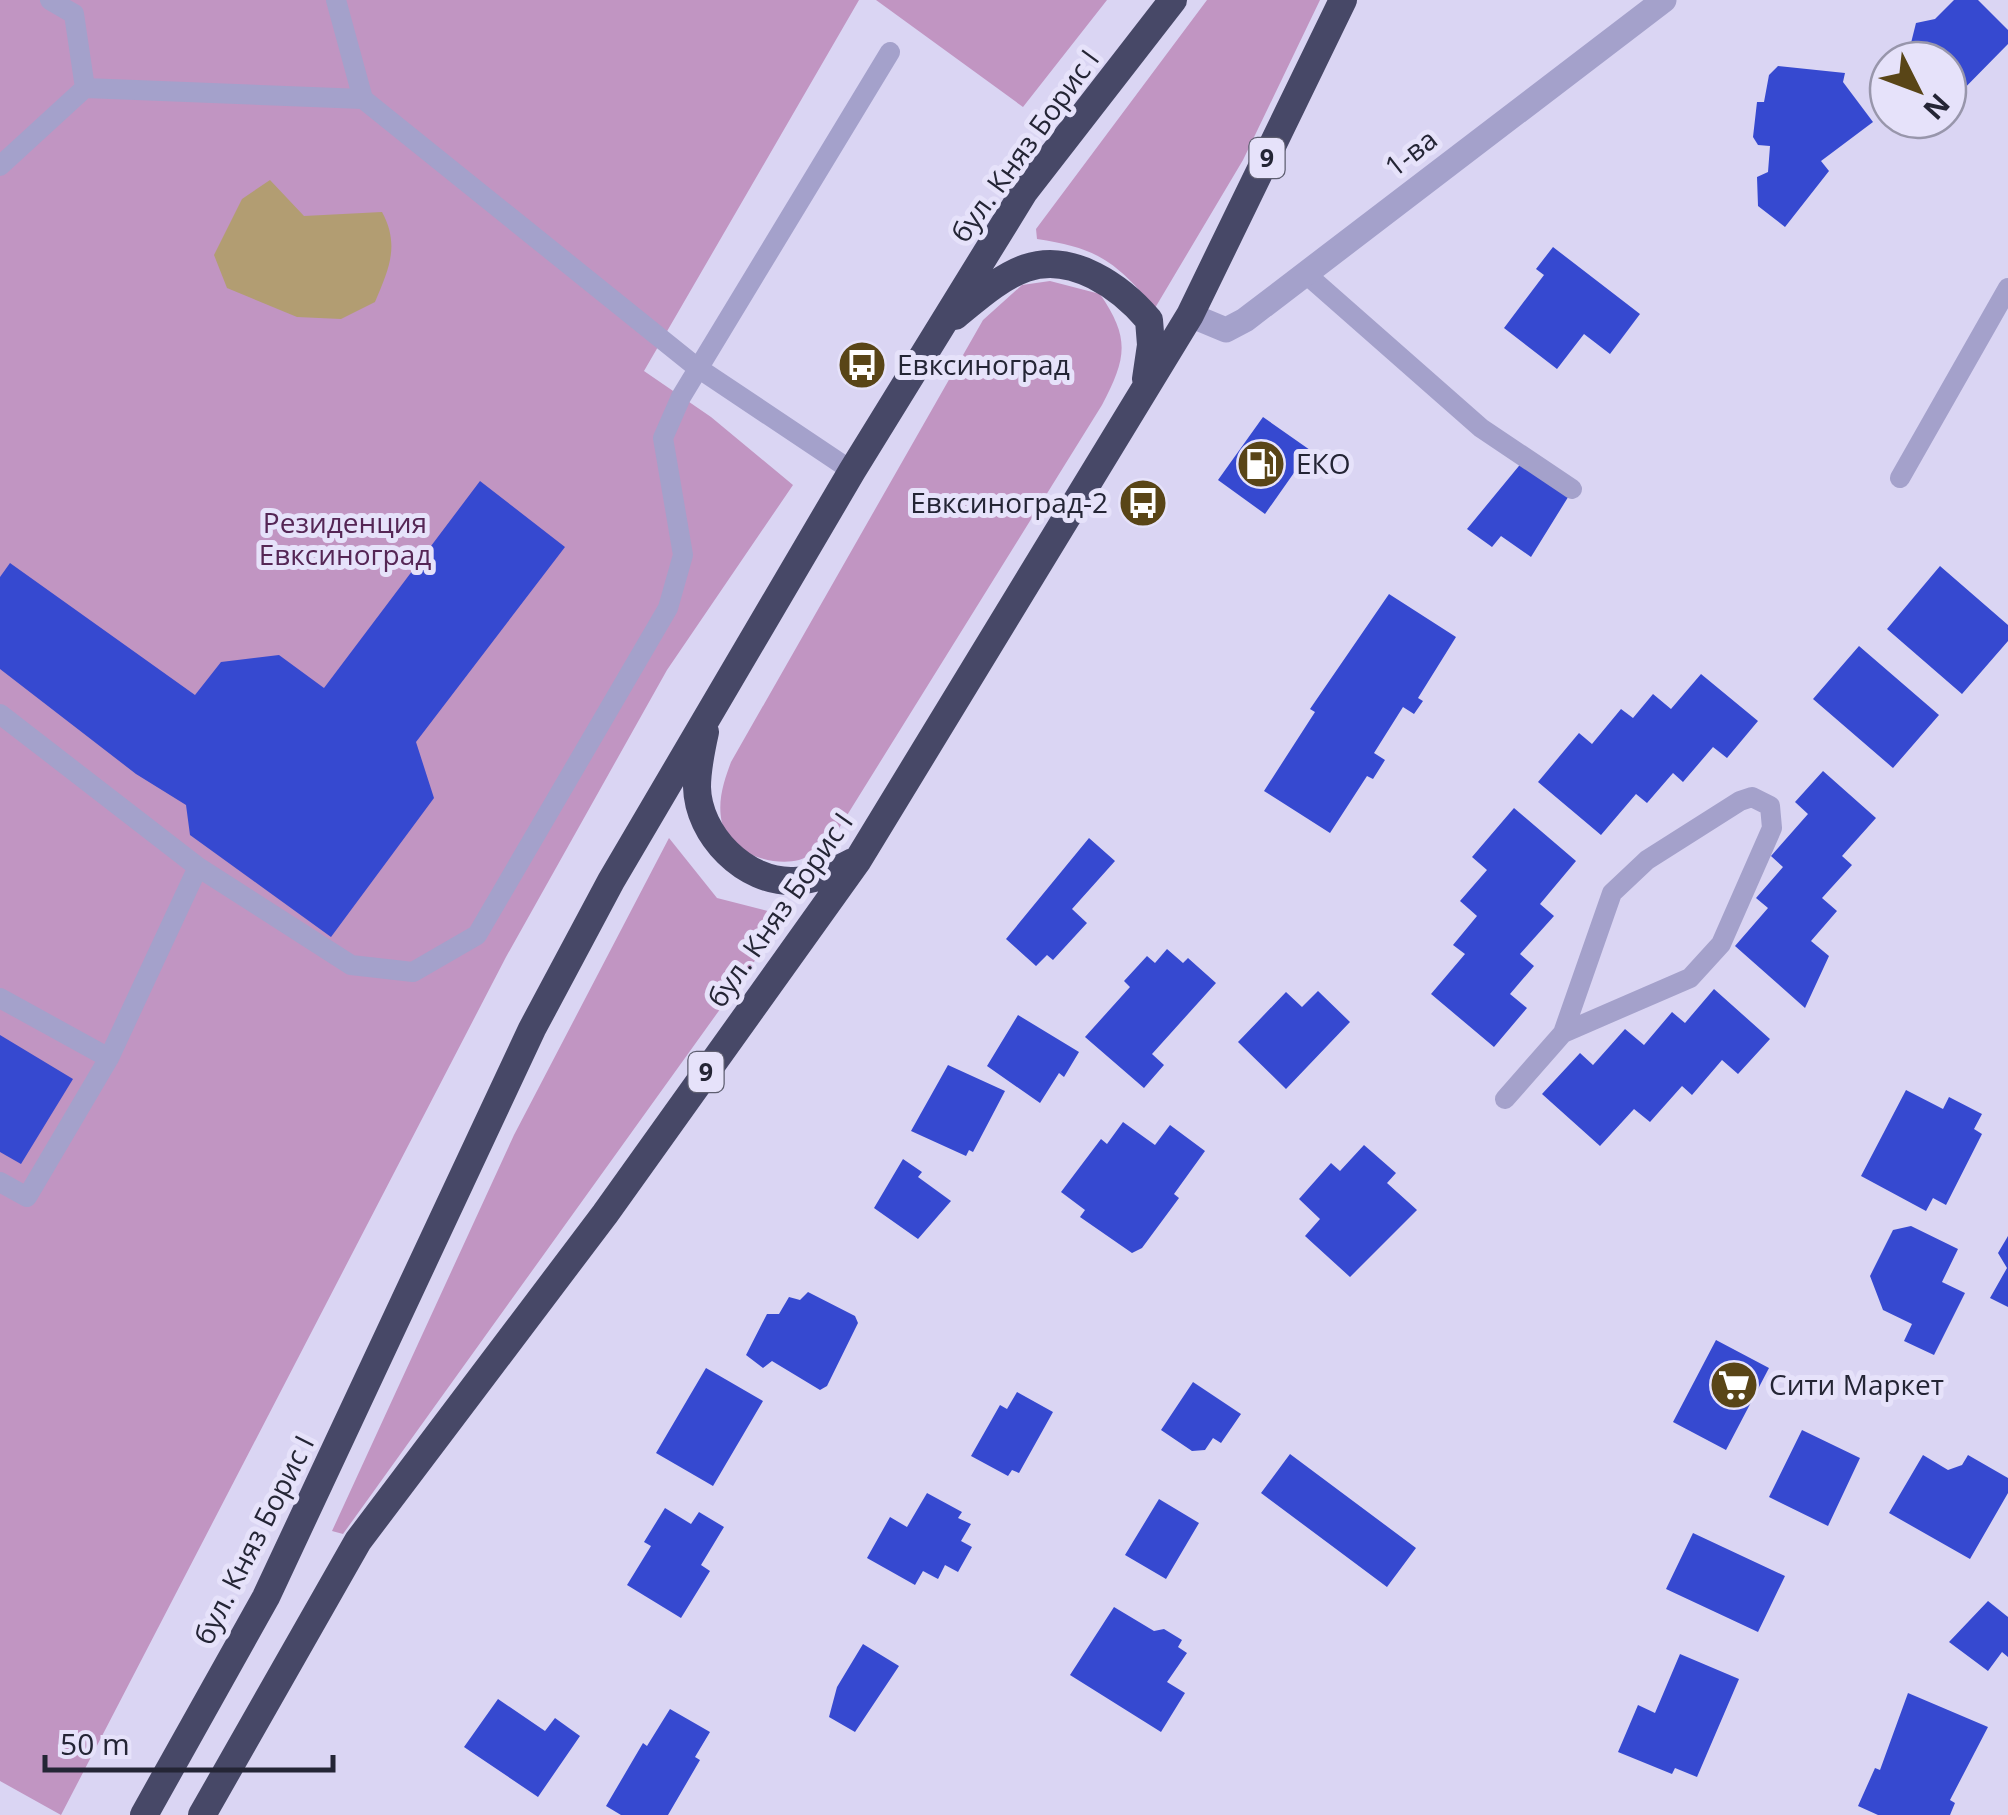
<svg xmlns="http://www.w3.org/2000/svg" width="2008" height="1815" font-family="'Open Sans',sans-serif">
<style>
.green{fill:#c195c2}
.water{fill:#b29d72}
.building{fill:#3649d0}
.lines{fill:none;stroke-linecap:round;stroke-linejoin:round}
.service{stroke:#a4a1cb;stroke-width:20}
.minor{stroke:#a4a1cb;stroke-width:25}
.trunk{stroke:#474867;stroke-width:28}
.labels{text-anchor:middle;stroke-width:10;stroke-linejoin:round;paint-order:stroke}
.shield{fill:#e6e2fa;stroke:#5e5e70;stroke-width:2.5}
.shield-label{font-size:25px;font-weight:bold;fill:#242535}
.street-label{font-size:28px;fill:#242535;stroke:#e6e2fa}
.poi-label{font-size:28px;fill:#242535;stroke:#e6e2fa;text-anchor:start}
.park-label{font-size:28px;fill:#552655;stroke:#e6e2fa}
</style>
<rect width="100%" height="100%" fill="#dad5f3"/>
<path class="green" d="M0 0H859L644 371 711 417 793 485 667 670 506 957 61 1815 0 1781Z
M876 0H1107L1023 107Z
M1207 0H1320L1243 160 1155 308C1116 262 1098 248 1037 239L1036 229Z
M1050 281 1100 294C1131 339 1126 359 1102 405L836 833C825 843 814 856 799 860 771 867 729 852 722 823 717 801 724 781 731 762L983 320 1022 285Z
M669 838 717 898 787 916 343 1534 332 1531 514 1135Z"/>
<path class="water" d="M270 180 304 216 382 212C400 245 389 269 375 302L341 319 297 317 227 288 214 255 242 199Z"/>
<path class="building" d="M1954 0H1978L2008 30V44L1948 105V60H1894L1911 43 1916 23 1935 19Z
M1778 66 1845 73 1843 82 1873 122 1821 161 1829 171 1785 227 1758 206 1757 177 1768 172 1770 146 1758 145 1753 137 1757 102H1764L1769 75Z
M1553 247 1640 314 1610 354 1584 334 1557 369 1504 328 1544 275 1536 269Z
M1263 417 1310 450 1265 514 1218 480Z
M1523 461 1570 494 1531 557 1501 536 1492 547 1467 529Z
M480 481 565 547 416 742 434 798 331 937 190 835 186 805 136 774 0 669V577L10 563 195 695 221 662 279 655 324 688Z
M1940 566 2008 625V641L1962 694 1887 629Z
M1389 594 1456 637 1418 698 1423 701 1414 714 1403 707 1374 753 1385 760 1373 779 1367 776 1330 833 1264 791 1315 712 1310 709Z
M1859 646 1939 715 1893 768 1813 699Z
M1701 674 1758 721 1727 758 1713 747 1683 782 1673 773 1647 803 1636 794 1601 835 1538 782 1579 733 1592 744 1621 709 1633 718 1653 694 1671 709Z
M1823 771 1876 818 1842 856 1852 865 1822 898 1837 911 1811 941 1829 956 1805 1008 1735 946 1768 908 1756 898 1783 867 1771 856 1808 814 1795 802Z
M1514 808 1576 861 1540 904 1554 916 1520 954 1534 966 1510 994 1527 1008 1494 1047 1431 994 1465 954 1453 945 1477 916 1460 901 1487 870 1472 857Z
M1089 838 1115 861 1072 909 1087 923 1053 960 1047 955 1036 966 1006 939Z
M1167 949 1183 963 1188 958 1216 983 1152 1054 1164 1065 1144 1088 1085 1037 1130 987 1124 981 1147 956 1155 963Z
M1714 989 1770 1039 1738 1074 1722 1060 1692 1095 1682 1086 1650 1122 1634 1109 1600 1146 1542 1094 1580 1053 1593 1065 1625 1029 1644 1045 1672 1012 1685 1023Z
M1318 991 1350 1022 1286 1089 1238 1042 1286 992 1302 1007Z
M1018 1015 1079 1052 1064 1077 1059 1073 1040 1103 987 1066Z
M0 1035 73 1079 21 1164 0 1152Z
M948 1065 1005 1091 973 1152 969 1150 966 1156 911 1131Z
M1906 1090 1943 1109 1949 1097 1982 1114 1974 1129 1982 1134 1946 1205 1933 1198 1926 1211 1861 1176Z
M1123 1122 1155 1145 1170 1125 1205 1151 1174 1194 1179 1198 1142 1248 1132 1253 1080 1217 1085 1210 1061 1192 1101 1139 1107 1144Z
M1364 1145 1396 1173 1387 1183 1417 1210 1350 1277 1305 1236 1320 1219 1299 1199 1331 1163 1340 1171Z
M903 1159 922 1172 918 1177 951 1201 918 1239 874 1208Z
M1911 1226 1958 1249 1942 1282 1965 1293 1934 1355 1904 1341 1912 1324 1883 1310 1870 1276 1893 1230Z
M2008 1236V1307L1990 1298 2007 1268 1998 1253Z
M808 1292 855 1316 858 1323 827 1386 820 1390 772 1361 763 1368 746 1355 767 1314H779L789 1297 800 1300Z
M1716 1340 1769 1368 1726 1450 1673 1422Z
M706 1368 763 1401 713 1486 656 1453Z
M1193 1382 1241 1414 1221 1443 1213 1438 1205 1450 1192 1451 1161 1430Z
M1017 1392 1053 1412 1019 1473 1012 1470 1008 1476 971 1456 1000 1405 1007 1409Z
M1802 1430 1860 1458 1828 1526 1769 1497Z
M1290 1454 1416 1548 1387 1587 1261 1493Z
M1923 1455 1948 1470 1962 1465 1968 1455 2008 1478V1493L1970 1559 1889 1513Z
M927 1493 962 1512 958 1518 971 1524 961 1541 972 1547 958 1572 945 1565 938 1579 923 1571 915 1585 867 1558 890 1517 907 1527Z
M1159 1499 1199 1523 1166 1579 1125 1555Z
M665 1508 691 1524 699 1512 724 1527 701 1565 710 1571 681 1618 627 1585 651 1546 644 1542Z
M1693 1533 1785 1576 1758 1632 1666 1589Z
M1988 1601 2008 1617V1657L2002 1652 1988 1671 1949 1642Z
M1114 1607 1154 1631 1164 1629 1182 1640 1178 1647 1187 1653 1167 1682 1185 1693 1161 1732 1070 1675Z
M863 1644 899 1666 855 1732 829 1717 837 1687Z
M1680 1654 1739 1679 1697 1777 1675 1768 1672 1774 1618 1752 1638 1705 1655 1713Z
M1908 1693 1988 1727 1950 1800 1955 1803 1950 1815H1878L1858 1806 1875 1768 1880 1770Z
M498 1699 545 1731 555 1718 580 1736 538 1797 464 1747Z
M670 1709 710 1732 695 1757 700 1760 668 1815H621L606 1806 643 1743 647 1746Z"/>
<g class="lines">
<path class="service" d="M50 0 74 14 85 88
M336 0 363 99
M0 166 85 88 363 99 695 366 852 471
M1306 274 1481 428 1572 489
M1900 478 2008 288
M0 714 198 867 351 965 413 972 477 935 668 608 683 555 663 438 681 397 890 52
M0 998 109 1058
M1505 1099 1563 1033 1612 893 1647 860 1740 801 1752 797 1770 806 1772 828 1721 944 1690 978 1563 1033
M0 1182 27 1197 109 1058 198 867"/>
<path class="minor" d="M1190 315 1226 330 1245 320 1664 0"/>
<path class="trunk" d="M955 316C976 299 1000 277 1026 268 1072 252 1121 287 1149 320L1151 345 1146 379
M705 732C701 750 697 769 697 787 698 835 745 883 794 881 817 880 834 872 853 862
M144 1815 266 1597 532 1029 611 881 852 471 1024 192 1173 0
M202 1815 358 1541 605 1214 858 860 1190 315 1343 0"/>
</g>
<defs>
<g id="bus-disc" transform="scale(2.5)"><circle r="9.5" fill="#594517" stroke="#e6e2fa"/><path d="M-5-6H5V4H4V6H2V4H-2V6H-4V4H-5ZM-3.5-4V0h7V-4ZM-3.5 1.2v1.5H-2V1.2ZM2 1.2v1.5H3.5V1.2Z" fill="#fff"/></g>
<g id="fuel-disc" transform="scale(2.5)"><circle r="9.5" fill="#594517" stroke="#e6e2fa"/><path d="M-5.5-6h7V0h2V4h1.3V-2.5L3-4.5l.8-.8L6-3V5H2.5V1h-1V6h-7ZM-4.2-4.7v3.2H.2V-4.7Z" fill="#fff"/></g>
<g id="supermarket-disc" transform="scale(2.5)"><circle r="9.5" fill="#594517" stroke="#e6e2fa"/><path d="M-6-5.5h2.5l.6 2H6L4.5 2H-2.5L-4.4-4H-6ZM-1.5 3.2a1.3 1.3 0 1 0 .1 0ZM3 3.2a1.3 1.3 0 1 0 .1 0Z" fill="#fff"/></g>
</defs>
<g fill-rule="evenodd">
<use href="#bus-disc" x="862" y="365"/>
<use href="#fuel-disc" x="1261" y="464"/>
<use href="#bus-disc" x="1143" y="503"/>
<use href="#supermarket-disc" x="1734" y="1385"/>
</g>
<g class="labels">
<g class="shield">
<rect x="1249.5" y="138" width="35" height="40" rx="8"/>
<rect x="688.5" y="1052" width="35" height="40" rx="8"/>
</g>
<g class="shield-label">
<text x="1267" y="167">9</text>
<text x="706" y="1081">9</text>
</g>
<g class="street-label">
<text transform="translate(1025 146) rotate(-54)" y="10">бул. Княз Борис I</text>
<text transform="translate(1411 153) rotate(-38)" y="10">1-ва</text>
<text transform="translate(780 910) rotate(-55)" y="10">бул. Княз Борис I</text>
<text transform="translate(254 1540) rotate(-63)" y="10">бул. Княз Борис I</text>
</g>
<g class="poi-label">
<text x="897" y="375">Евксиноград</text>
<text x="1296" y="474">ЕКО</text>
<text x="1108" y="513" text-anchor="end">Евксиноград-2</text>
<text x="1769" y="1395">Сити Маркет</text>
</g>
<g class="park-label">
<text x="345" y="533">Резиденция<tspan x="345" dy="32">Евксиноград</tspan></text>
</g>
</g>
<g transform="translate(1918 90) rotate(132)"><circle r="48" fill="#e6e2fa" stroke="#9896ab" stroke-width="2.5"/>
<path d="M0-8L18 38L0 25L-18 38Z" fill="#594517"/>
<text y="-15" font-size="28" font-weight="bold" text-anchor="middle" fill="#242535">N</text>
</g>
<path d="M45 1755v15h288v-15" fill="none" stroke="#242535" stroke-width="5"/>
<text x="60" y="1755" font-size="30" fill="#242535" stroke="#e6e2fa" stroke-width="8" paint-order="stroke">50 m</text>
</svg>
